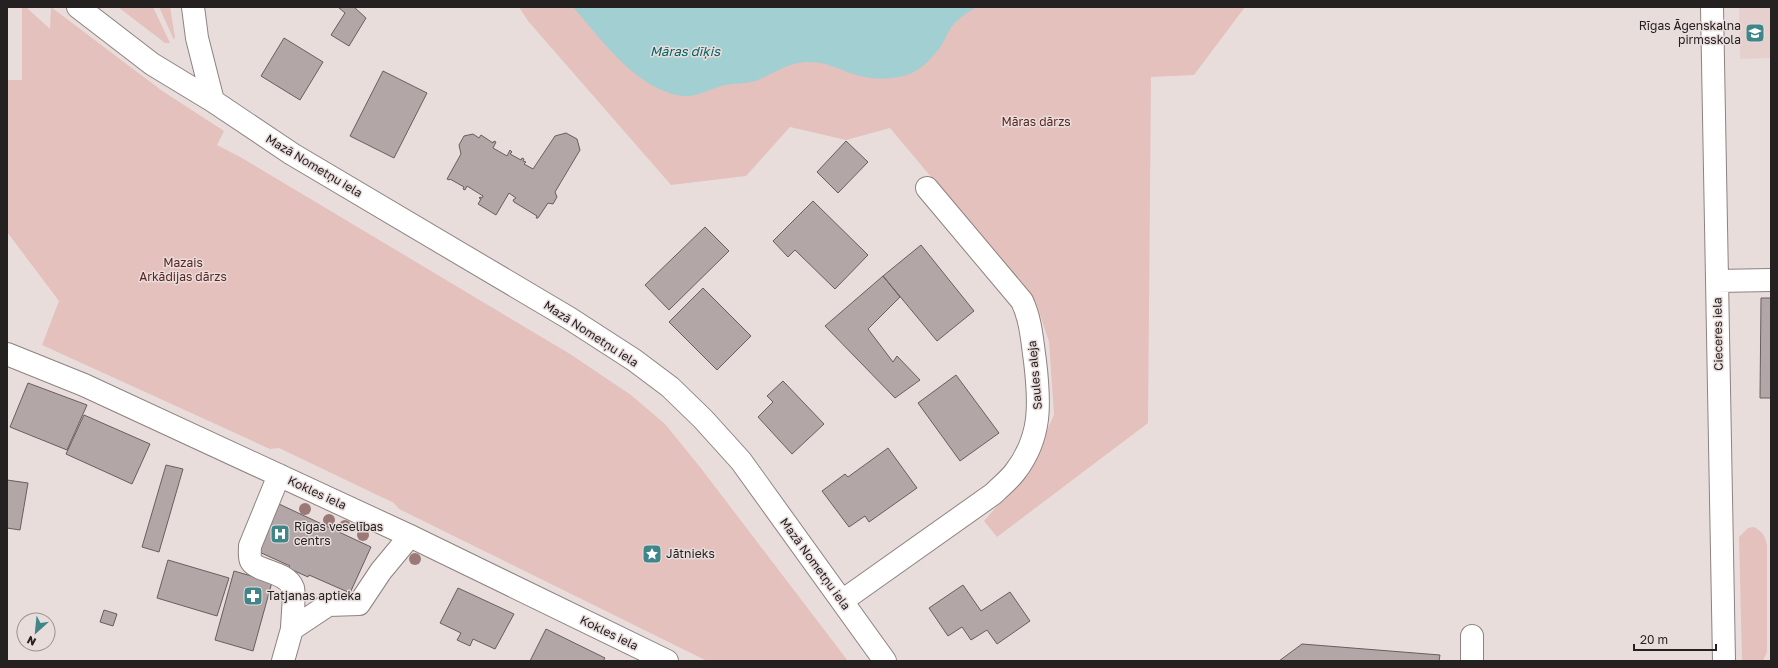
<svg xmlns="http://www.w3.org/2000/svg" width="1778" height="668" font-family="'Golos Text',sans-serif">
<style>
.built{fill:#e5d0ce}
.green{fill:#e4c1bd}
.water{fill:#a2cfd2}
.building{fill:#b2a7a6;stroke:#685e5d}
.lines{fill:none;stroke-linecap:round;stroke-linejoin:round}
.minor-casing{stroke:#8d8281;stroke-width:24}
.minor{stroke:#fff;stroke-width:22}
.tree{fill:#9b7976}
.labels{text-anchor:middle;stroke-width:3;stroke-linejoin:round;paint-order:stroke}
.poi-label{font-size:12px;fill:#252121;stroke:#e9dddc;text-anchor:start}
.park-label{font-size:12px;fill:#5b2723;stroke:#e9dddc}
.street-label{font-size:12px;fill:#252121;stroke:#e9dddc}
.water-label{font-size:13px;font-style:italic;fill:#006468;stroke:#e9dddc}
</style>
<rect width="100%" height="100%" fill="#e9dddc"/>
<path class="built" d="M1739 7H1771V58L1740 59Z"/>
<path class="green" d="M22 7H26L50 29 51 7 161 90 224 131 217 145 242 158 570 354 631 395 665 424 700 467 848 661H707L399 509 394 503 279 448 270 449 42 345 59 301 7 232V80H22Z
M118 7H153L170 43H165Z
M159 7H170L175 37 174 40Z
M519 7H1245L1194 75 1151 77 1148 423 997 537 984 521 1028 471 1054 415 1049 342 1036 302 890 128 846 140 790 127 746 176 671 185 528 21Z
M1754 527C1763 532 1765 536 1767 545V652L1763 661H1742L1739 537 1748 528Z"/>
<path class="water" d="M573 7H977C968 12 959 18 953 25 948 31 945 40 941 46 934 56 923 68 912 73 893 81 869 80 850 73 835 67 822 61 806 62 787 63 772 75 755 81 746 84 735 83 725 85 712 88 698 97 684 96 638 92 601 39 573 7Z"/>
<path class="building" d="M338 7H354L366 18 349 46 331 35 345 13Z
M284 38 323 62 300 100 261 76Z
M383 71 427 93 394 158 350 136Z
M566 133 577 139 580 150 555 192 557 197 553 204 548 203 538 218H536L537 216 514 202 513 200 516 198 509 193 496 215 478 204 481 199 479 198 480 197 482 198 483 196 467 186 465 190 463 189 464 187 450 179 449 180 447 179 461 154 459 145 464 136 473 134 479 138 481 135 493 143 494 141 496 142 493 148 507 156 510 150 512 152 510 154 521 160 522 158 524 159 523 161 526 162 524 164 533 169 555 136Z
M846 141 868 162 838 193 817 172Z
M813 201 868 255 835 289 795 250 788 257 773 241Z
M705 227 729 251 669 310 645 285Z
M921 245 974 311 937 341 883 276Z
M883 276 900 297 868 329 893 362 897 356 920 380 895 398 825 326Z
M703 288 751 336 717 370 669 322Z
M1761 298H1771V398H1760Z
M956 375 999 433 960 461 918 403Z
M783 381 824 424 792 454 758 417 773 402 767 396Z
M28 383 87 405 67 450 10 427Z
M84 415 150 444 132 484 66 454Z
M888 448 917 488 869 522 865 516 849 527 822 491 845 474 848 477Z
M166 465 183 469 159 552 142 547Z
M7 480 28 483 20 530 7 528Z
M279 504 371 547 350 593 309 575 308 577 288 568 290 566 257 551Z
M168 560 229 578 217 616 157 598Z
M234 571 272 582 253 651 215 640Z
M963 585 981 611 1010 592 1030 621 997 644 987 630 971 640 962 627 948 636 929 608Z
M458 588 514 614 495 649 473 639 470 646 457 640 461 633 440 623Z
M104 610 117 614 113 626 100 622Z
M546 629 605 658 603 661H530Z
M1302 644 1440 655 1439 661H1279Z"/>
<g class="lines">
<g class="minor-casing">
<path id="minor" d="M78 7 152 64 213 101 292 154 569 318 634 360 670 387 703 419 741 461 885 661
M193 7 197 38 213 101
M1712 7 1724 661
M1717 281 1771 280
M7 354 84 385 410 536 667 661
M279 475 250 546C250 550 249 557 251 561 257 572 287 571 293 588 295 595 292 621 292 629
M842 601 993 494C1000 487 1009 480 1015 472 1042 437 1040 403 1035 361 1032 340 1031 320 1022 301L927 188
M1472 636V661
M283 661 292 629 328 605 359 604 381 571 410 536"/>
</g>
<use href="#minor" class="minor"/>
</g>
<g class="tree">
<circle cx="305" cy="509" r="6"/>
<circle cx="329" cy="520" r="6"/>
<circle cx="345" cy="526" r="6"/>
<circle cx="363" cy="535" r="6"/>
<circle cx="415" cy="559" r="6"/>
</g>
<defs>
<g id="school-square" transform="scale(1)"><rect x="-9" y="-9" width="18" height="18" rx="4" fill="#3e868a" stroke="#e9dddc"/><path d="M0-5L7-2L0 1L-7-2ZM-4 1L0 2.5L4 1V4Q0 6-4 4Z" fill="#fff"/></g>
<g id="hospital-square" transform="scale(1)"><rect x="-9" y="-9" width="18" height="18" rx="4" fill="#3e868a" stroke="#e9dddc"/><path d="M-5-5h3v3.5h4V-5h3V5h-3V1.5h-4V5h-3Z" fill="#fff"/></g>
<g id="sight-square" transform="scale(1)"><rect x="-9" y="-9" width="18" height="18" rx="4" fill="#3e868a" stroke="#e9dddc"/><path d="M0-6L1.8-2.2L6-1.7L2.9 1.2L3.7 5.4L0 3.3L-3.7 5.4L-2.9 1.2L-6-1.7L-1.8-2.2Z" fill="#fff"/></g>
<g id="pharmacy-square" transform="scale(1)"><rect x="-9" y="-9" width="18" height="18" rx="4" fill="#3e868a" stroke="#e9dddc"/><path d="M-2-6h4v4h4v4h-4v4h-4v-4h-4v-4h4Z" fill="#fff"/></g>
</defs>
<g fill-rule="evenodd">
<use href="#school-square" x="1755" y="33"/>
<use href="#hospital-square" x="280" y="534"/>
<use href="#sight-square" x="652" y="554"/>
<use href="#pharmacy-square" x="253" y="596"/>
</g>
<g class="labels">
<g class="poi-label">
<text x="1741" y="30" text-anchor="end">Rīgas Āgenskalna<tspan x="1741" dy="14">pirmsskola</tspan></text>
<text x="294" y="531">Rīgas veselības<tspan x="294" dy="14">centrs</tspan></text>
<text x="666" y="558">Jātnieks</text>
<text x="267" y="600">Tatjanas aptieka</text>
</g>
<g class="park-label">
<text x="1036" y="126">Māras dārzs</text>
<text x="183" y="267">Mazais<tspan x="183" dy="14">Arkādijas dārzs</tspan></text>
</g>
<g class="street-label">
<text transform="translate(314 166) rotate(31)" y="4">Mazā Nometņu iela</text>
<text transform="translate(591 334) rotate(33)" y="4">Mazā Nometņu iela</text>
<text transform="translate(1718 334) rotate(-91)" y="4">Cieceres iela</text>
<text transform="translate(1035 375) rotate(-95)" y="4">Saules aleja</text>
<text transform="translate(317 493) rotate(25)" y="4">Kokles iela</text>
<text transform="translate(815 564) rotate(54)" y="4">Mazā Nometņu iela</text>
<text transform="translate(609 633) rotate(26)" y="4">Kokles iela</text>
</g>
<g class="water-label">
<text x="685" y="56">Māras dīķis</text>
</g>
</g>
<rect width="1778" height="668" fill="none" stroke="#252121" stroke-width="16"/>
<g transform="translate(36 632) rotate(207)"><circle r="19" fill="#e9dddc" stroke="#9b9291"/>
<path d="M0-3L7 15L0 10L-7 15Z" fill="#3e868a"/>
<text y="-6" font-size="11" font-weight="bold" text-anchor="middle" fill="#252121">N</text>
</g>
<path d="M1634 644v6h82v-6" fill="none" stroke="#252121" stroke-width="2"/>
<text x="1640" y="644" font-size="12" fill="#252121" stroke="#e9dddc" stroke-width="3" paint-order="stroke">20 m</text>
</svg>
